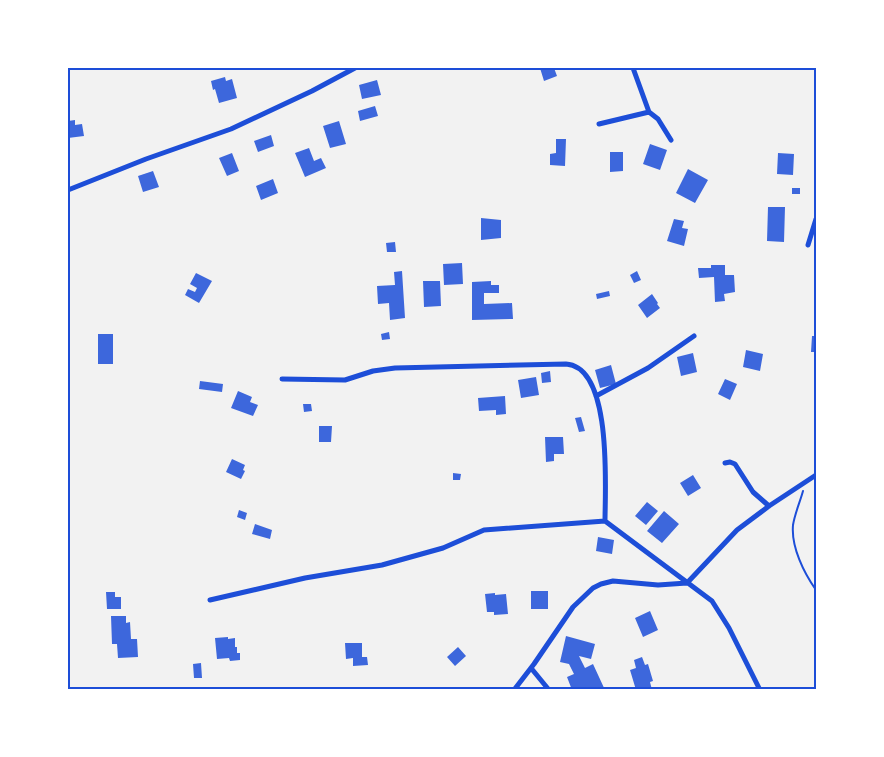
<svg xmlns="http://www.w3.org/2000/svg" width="884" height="757" font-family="Commissioner,sans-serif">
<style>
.building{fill:#3d67dc}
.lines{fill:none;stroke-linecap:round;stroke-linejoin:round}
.path{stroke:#1d4ed8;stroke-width:2}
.minor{stroke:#1d4ed8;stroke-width:5}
.neatline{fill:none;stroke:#1d4ed8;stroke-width:2}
</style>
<rect width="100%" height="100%" fill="#f2f2f2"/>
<path class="building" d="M540 68H554L557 76 544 81Z
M225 77 226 81 232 79 237 98 219 103 215 89 213 90 211 81Z
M377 80 381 95 362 99 359 85Z
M375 106 378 116 360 121 358 111Z
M75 120V125L82 124 84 136 68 138V121Z
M339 121 346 144 330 148 323 126Z
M271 135 274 146 258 152 254 141Z
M556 139H566L565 166 550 165V154L556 153Z
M650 144 667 150 660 170 643 164Z
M309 148 314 161 321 158 326 168 305 177 295 153Z
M610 152H623V171L610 172Z
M232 153 239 171 227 176 219 158Z
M778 153 794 154 793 175 777 174Z
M688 169 708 180 695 203 676 193Z
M153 171 159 187 143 192 138 176Z
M273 179 278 193 261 200 256 186Z
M792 188H800V194H792Z
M768 207H785L784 242 767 241Z
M481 218 501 220V238L481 240Z
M674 219 684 221 682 228 688 229 684 246 667 241Z
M395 242 396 252H387L386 243Z
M462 263 463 284 444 285 443 264Z
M711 265H725V275H734L735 292 724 294 725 301 715 302 714 277 699 278 698 268H711Z
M402 271 405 318 390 320 389 303 378 304 377 286 395 285 394 272Z
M637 271 641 280 634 283 630 275Z
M196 273 212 281 199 303 185 295 188 289 195 292 197 288 190 284Z
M423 281H440L441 306 424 307Z
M491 281V285H499V293H484V304L512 303 513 319 472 320V282Z
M609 291 610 296 597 299 596 294Z
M652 294 658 303 657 304 660 308 647 318 638 305Z
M389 332 390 339 382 340 381 334Z
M98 334H113V364H98Z
M812 336H816V352H811Z
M746 350 763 354 760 371 743 367Z
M693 353 697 372 681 376 677 357Z
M611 365 616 384 600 388 595 370Z
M550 371 551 382 542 383 541 373Z
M536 377 539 395 521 398 518 380Z
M725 379 737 384 730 400 718 394Z
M200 381 223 384 222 392 199 389Z
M238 391 252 397 250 402 258 405 253 416 231 408Z
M505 396 506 414 496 415V410L479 411 478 398Z
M303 404H311L312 411 304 412Z
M581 417 585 431 579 432 575 418Z
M319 426H332L331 442H319Z
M545 437H563L564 454H554V461L546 462Z
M232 459 245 465 243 470 245 471 241 479 226 472Z
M453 473 461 474 460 480H453Z
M693 475 701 488 688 496 680 483Z
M647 502 658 511 646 525 635 516Z
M239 510 247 513 245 520 237 517Z
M664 511 679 524 662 543 647 531Z
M255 524 272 530 270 539 252 534Z
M598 537 614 540 612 554 596 551Z
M531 591H548V609H531Z
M106 592H115V597H121V609H107Z
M495 593V595L506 594 508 614 494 615V612H487L485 594Z
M650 611 658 630 643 637 635 618Z
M111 616H126V623L130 622 131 639H137L138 657 118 658 117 644H112Z
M566 636 595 644 591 659 579 656 585 668 593 664 605 690H572L567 677 574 674 569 664 560 662Z
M228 637V639L235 638V647H237V653H240V660L230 661 229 658 217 659 215 638Z
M345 643H362V657H367L368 665 353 666V658L346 659Z
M458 647 466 656 455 666 447 657Z
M642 657 645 665 648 664 653 681 650 682 652 690H636L630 670 636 668 634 660Z
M201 663 202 678H194L193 664Z"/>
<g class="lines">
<path class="path" d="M803 491C800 502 795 513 793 525 791 547 804 573 816 590"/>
<path class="minor" d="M649 112 658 119 671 140
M599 124 649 112 633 68
M68 190 146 159 231 129 312 91 355 68
M808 245 816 219
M282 379 345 380 373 371 395 368 566 364C613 367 605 489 605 521L712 601 729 628 760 690
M596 396 648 368 694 336
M725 463 730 462 735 464 753 492 769 506
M210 600 305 578 382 565 443 548 484 530 605 521
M531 668 549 690
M514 690 534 664 573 607 593 588 601 584 613 581 658 585 687 583 737 530 769 506 816 475"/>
</g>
<rect width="884" height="757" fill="none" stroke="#ffffff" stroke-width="138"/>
<rect x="69" y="69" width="746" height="619" class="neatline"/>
</svg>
